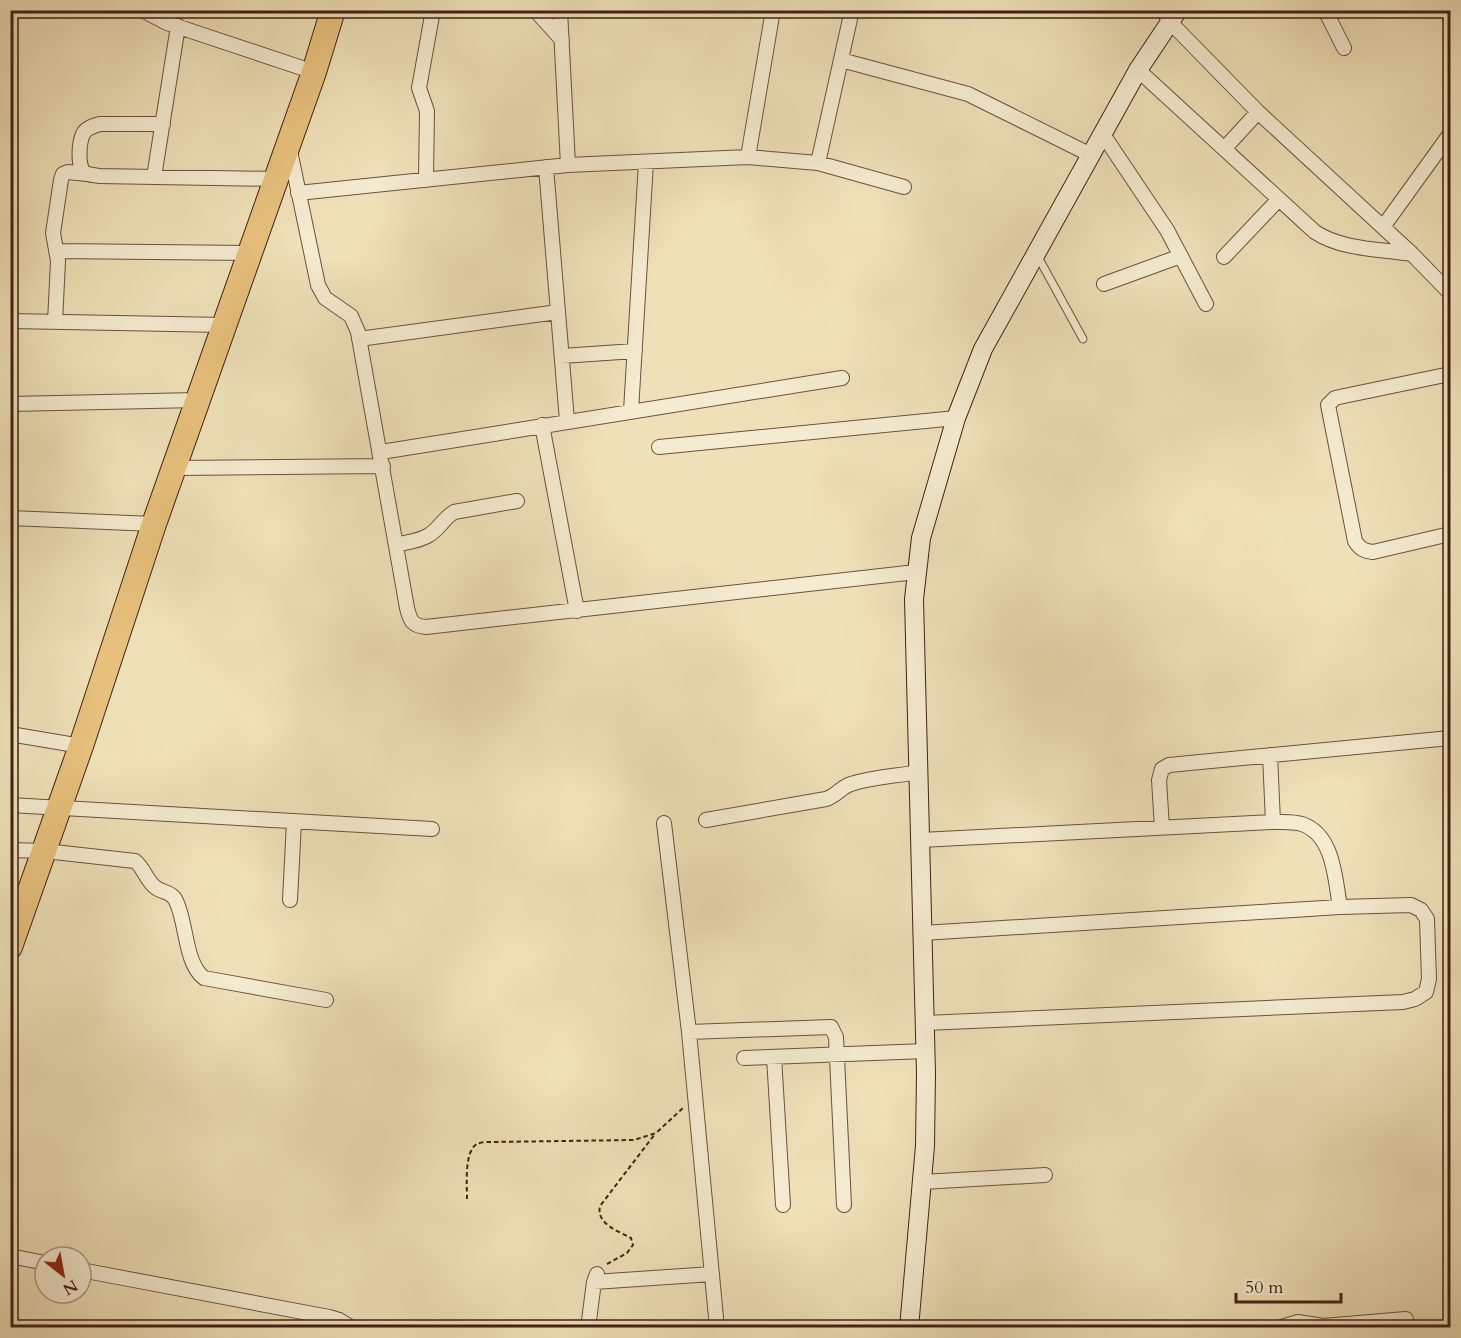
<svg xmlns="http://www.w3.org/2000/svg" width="1461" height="1338" font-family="Cardo,serif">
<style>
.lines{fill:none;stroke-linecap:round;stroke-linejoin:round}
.lane-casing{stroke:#6d513e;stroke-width:9}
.street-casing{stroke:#6d513e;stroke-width:16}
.secondary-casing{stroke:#422115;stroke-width:20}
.highway-casing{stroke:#422115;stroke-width:26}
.path{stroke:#422115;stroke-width:2;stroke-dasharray:4.5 3;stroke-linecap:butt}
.lane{stroke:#f4ebd0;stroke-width:7}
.street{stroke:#f4ebd0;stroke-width:14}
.secondary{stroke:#f4ebd0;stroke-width:18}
.highway{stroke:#e7c07c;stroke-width:24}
</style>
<rect width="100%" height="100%" fill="#eee0b7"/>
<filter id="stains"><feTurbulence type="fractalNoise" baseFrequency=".00333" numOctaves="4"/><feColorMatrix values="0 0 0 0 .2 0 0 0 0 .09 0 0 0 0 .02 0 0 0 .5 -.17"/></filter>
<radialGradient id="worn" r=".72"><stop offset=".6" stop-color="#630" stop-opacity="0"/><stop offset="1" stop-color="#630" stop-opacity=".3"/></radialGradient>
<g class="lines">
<g class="lane-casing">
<path id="lane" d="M1037 255 1083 339"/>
</g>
<g class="street-casing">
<path id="street" d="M142 10 167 23 314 72
M535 10 562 40
M560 10 568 165
M1163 10 1170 22 1258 112 1412 254 1450 293
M1325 10 1344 48
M841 60 968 94 1091 155
M1138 70 1315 232C1342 250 1381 249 1412 254
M163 124H100C93 126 86 128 83 134 79 143 77 167 85 173 89 175 94 175 99 176L277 179
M1102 133 1167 230 1206 304
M1224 149 1258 112
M290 151 318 285 325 298 351 316 358 332 407 608C410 620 412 626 426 627L916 572
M748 157 773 10
M818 163 852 10
M546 167 567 421
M154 177 178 26
M426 180 427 111 419 88 433 10
M298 193 568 165 748 157 818 163 904 187
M1383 227 1450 134
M56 251 250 253
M1224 257 1279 199
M1104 284 1181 256
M10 321 225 325
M55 322 58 261 53 233 61 180 63 174 68 172 87 174
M359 339 558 312
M562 356 635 351
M1450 374 1344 396 1335 398 1328 405 1355 541C1360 549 1364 551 1373 552L1450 534
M10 404 198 400
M631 411 646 162
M542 425 577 611
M659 447 956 418
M381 452 842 378
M175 468 383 466
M10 518 154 524
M396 545C407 542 420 541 429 535 439 529 444 518 454 512L517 501
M10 734 81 746
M1270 755 1273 822
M10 805 432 829
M706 820 826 799C836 796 841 787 851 784 872 777 897 776 919 772
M664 823 689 1032 717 1328
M1162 828 1159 780 1162 769 1169 765 1450 738
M921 840 1273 822C1282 822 1293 821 1302 824 1334 835 1335 879 1340 907
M10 850 45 851 135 861C144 868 146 880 155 887 162 893 170 891 175 899 187 920 184 963 204 978L326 1000
M290 900 294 822
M923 933 1340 907 1411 905 1421 910 1427 919 1429 979 1426 992 1415 999 1403 1002 925 1023
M689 1032 831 1027 836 1037 844 1205
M774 1057 783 1205
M744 1058 926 1051
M922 1182 1045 1175
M10 1256 45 1263
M81 1270 329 1317 339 1320 352 1328
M594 1282 712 1274
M588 1328 594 1282 597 1274
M1278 1328 1298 1322 1323 1326 1406 1319"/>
</g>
<g class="secondary-casing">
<path id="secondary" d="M909 1328 925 1146 926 1073 914 599 921 538 956 418 983 349 1138 70 1178 10"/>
</g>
<g class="highway-casing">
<path id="highway" d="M10 947 81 746 154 524 314 72 333 10"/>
</g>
<path class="path" d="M467 1199C467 1185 464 1151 477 1144 481 1142 487 1142 492 1142L634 1140 656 1133 683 1108
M607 1264 627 1253 633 1245 631 1238C618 1231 596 1224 600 1206L655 1134"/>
<use href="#lane" class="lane"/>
<use href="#street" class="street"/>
<use href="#secondary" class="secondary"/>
<use href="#highway" class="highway"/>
</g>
<rect width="1461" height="1338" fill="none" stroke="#eee0b7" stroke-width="36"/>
<rect x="12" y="12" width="1437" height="1314" fill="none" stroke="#422115" stroke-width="3"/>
<rect x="18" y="18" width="1425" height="1302" fill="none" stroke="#422115" stroke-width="1.5"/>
<g transform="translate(63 1275) rotate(149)"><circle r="28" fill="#f4ebd0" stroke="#ad9a85" stroke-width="1.5"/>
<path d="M0-4.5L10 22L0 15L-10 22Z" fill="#8f2418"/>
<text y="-9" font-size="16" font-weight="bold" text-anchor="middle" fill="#422115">N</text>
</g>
<path d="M1236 1293v9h105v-9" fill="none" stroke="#422115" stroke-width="3"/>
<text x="1245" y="1293" font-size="18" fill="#422115" stroke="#f4ebd0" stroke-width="4.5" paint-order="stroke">50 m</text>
<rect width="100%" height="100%" filter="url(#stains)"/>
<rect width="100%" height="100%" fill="url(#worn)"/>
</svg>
